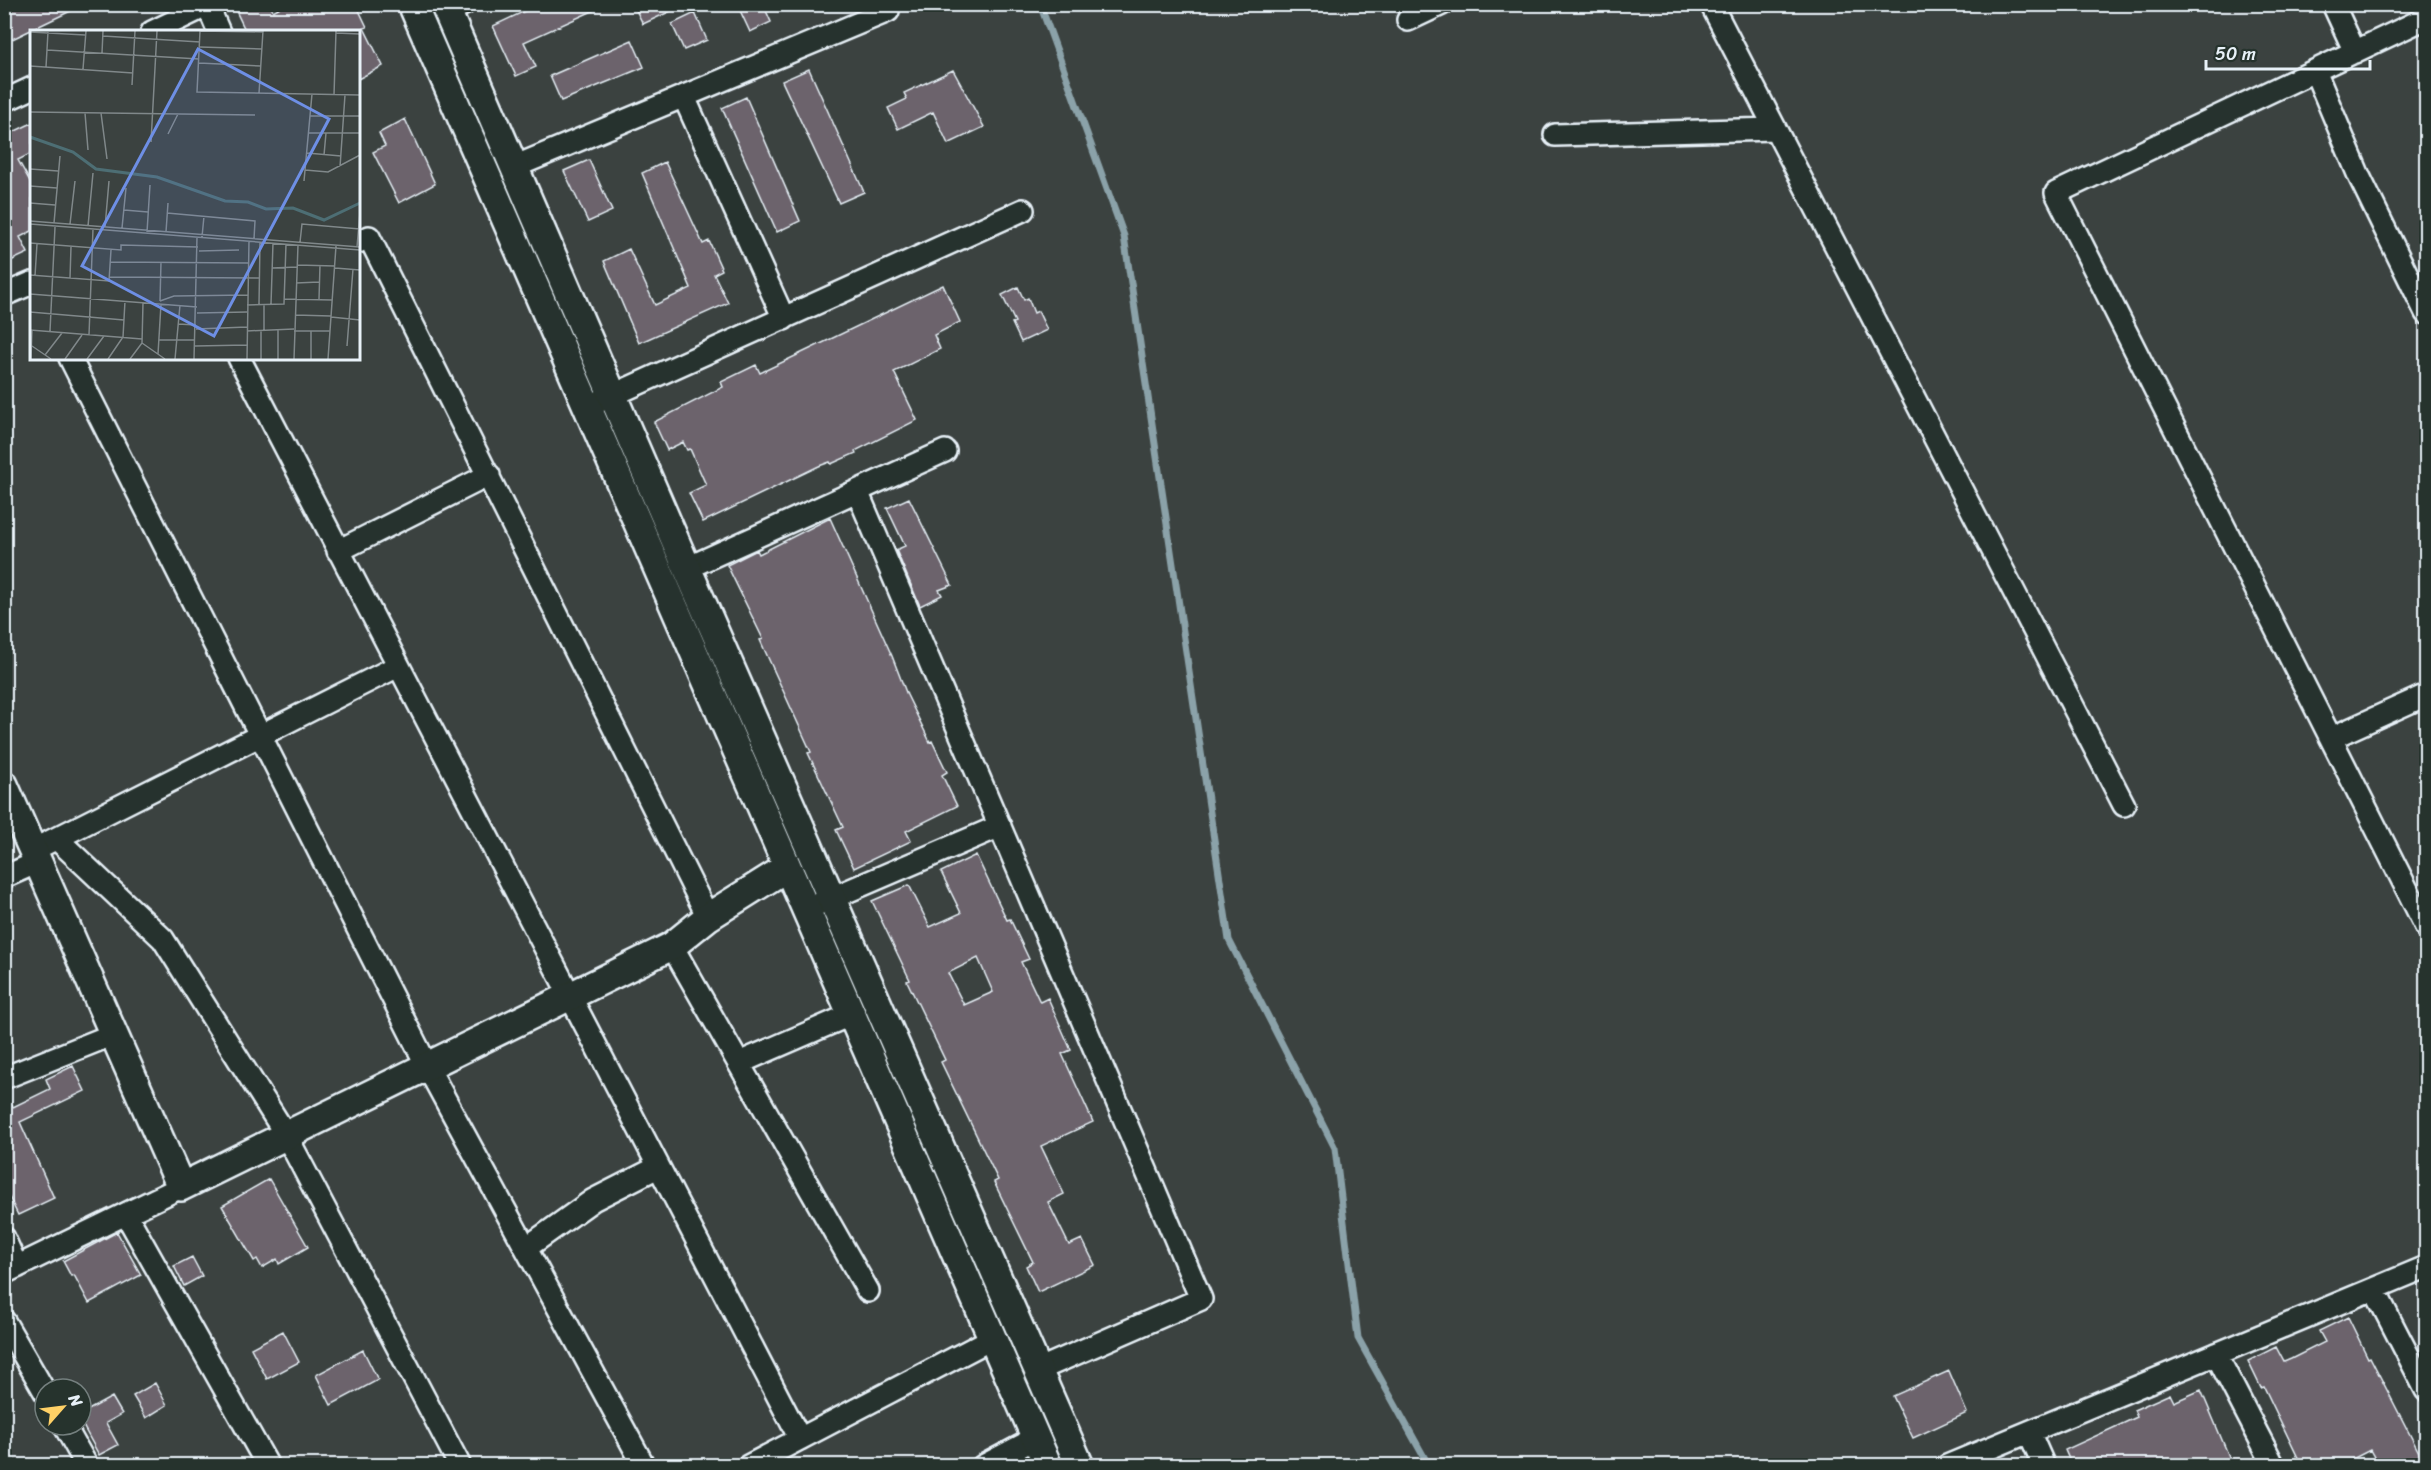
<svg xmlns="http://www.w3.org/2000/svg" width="2431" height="1470" font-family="Sriracha,sans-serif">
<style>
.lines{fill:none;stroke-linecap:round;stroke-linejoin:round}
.stream{stroke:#8ba2a9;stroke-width:7}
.building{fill:#6c646c;stroke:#e8f1f8;stroke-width:1.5;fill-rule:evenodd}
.minor-casing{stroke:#e8f1f8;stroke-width:26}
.tertiary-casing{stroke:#e8f1f8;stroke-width:32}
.minor{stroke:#26332d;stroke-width:21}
.tertiary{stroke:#26332d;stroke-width:27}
.inset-river{fill:none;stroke:#4d6e74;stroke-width:3}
.inset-road{fill:none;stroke:#80888a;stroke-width:1.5}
.view{fill:#6e8fe5;fill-opacity:0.15;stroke:#6e8fe5;stroke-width:3}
.inset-edge{fill:none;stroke:#e8f1f8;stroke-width:3}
</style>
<rect width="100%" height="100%" fill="#3b4240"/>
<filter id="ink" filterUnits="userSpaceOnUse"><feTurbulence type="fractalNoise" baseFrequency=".0167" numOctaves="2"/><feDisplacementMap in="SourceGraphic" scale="12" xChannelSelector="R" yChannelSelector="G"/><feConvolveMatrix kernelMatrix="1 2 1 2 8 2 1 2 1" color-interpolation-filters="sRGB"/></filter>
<g filter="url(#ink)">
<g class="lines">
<path class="stream" d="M1040 4 1124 236 1229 940 1335 1148 1358 1338 1429 1466"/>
</g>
<path class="building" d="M13 4H85L4 43V9Z
M249 4H270L273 11 286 4H356L367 27 364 28 383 66 358 79V31L246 32 236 11Z
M540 4H608L524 42 536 67 516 76 493 26Z
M633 4H686L643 24Z
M737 4H763L771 22 750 32Z
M695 13 707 40 684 50 672 24Z
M632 40 644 67 561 101 550 76Z
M809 69 864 192 839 203 782 81Z
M953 70 984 127 948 144 933 112 898 129 888 108 907 99 904 93Z
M746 97 800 221 777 232 722 108Z
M405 119 435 184 399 203 373 152 385 146 379 133Z
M32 123V153L18 160 32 185V231L20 237 28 253 4 264V134L5 136Z
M589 160 612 211 588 222 564 171Z
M665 162 703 244 709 241 722 270 714 274 728 303 639 343 604 261 629 249 655 305 691 288 642 173Z
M943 285 960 322 934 335 940 349 894 372 917 420 855 451 856 453 831 464 830 462 819 466 703 522 689 493 706 485 690 449 687 450 683 442 667 450 654 422 723 387 721 382 756 365 760 373Z
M1018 287 1024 300 1028 298 1034 313 1038 311 1047 330 1021 342 1012 323 1015 322 1002 295Z
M909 498 952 585 939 590 942 595 920 606 896 550 905 546 887 508Z
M830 518 892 656 907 695 930 742 932 741 947 772 942 775 957 806 906 831 911 841 854 868 836 830 843 827 808 753 811 752 760 640 763 639 727 565 757 550 759 554Z
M976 855 1007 920 1010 919 1029 959 1021 962 1040 1002 1048 998 1071 1050 1062 1054 1093 1122 1041 1146 1064 1194 1048 1202 1069 1245 1082 1239 1095 1265 1038 1292 1026 1266 1033 1262 994 1182 998 1180 941 1062 945 1060 907 981 910 980 872 901 909 885 930 927 961 913 941 872ZM978 958 993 992 964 1005 948 973Z
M73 1066 85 1091 20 1122 54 1198 18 1215 4 1187V1090L13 1107 50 1089 46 1079Z
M269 1179 308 1247 279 1264 277 1259 262 1268 257 1259 254 1261 222 1206Z
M117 1232 141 1275 89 1303 74 1275 71 1276 63 1261Z
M192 1257 202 1276 184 1286 174 1266Z
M2348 1317 2368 1358 2370 1357 2426 1466H2379L2370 1450 2339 1466H2302L2264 1387 2261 1388 2248 1361 2276 1347 2284 1362 2291 1359 2325 1342 2319 1331Z
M283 1331 299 1362 267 1379 251 1348Z
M363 1350 378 1380 331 1405 316 1375Z
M1949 1371 1967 1413 1913 1438 1893 1396Z
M155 1383 167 1405 146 1418 133 1396Z
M2201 1390 2233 1466H2072L2065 1450 2137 1417 2134 1410 2170 1394 2174 1402Z
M112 1397 122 1414 106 1423 118 1445 99 1455 81 1422V1414Z"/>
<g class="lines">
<g class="minor-casing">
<path id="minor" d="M207 4 219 32
M1711 4 2124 805
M2333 4 2355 52
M447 12 464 4
M2426 18 2056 193 2426 927
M1408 20 1442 4
M152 32 210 4
M2315 71 2359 176 2426 313
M684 97 784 319
M4 101 32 88
M1555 135 1775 129
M514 167 888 11
M358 242 369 237 708 917
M4 295 32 283
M70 358 427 1066 644 1466
M239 358 800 1439
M600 401 1023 210
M857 491 1201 1299 1038 1370
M338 551 489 475
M687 568 945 451
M2331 738 2426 695
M57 839 163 939 286 1135 460 1466
M45 844 398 666
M4 877 38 862
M818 904 1000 826
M672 946 868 1291
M739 1063 852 1014
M4 1078 114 1034
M126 1214 268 1466
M4 1238 17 1267
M526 1248 593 1200 658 1167
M4 1273 181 1187
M2374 1289 2426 1390
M4 1321 45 1392
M2216 1354 2274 1466
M64 1425 87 1466
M2029 1432 2044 1466
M748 1466 993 1338
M983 1466 1036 1438
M1947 1466 2426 1267"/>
</g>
<g class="tertiary-casing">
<path id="tertiary" d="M412 4 1048 1466
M444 4 687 568 1080 1466
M4 785 181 1187 672 946 708 917 786 868"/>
</g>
<use href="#minor" class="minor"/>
<use href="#tertiary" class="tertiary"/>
</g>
</g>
<g transform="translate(30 30)">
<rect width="330" height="330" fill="#3b4240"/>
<path class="inset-river" d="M0 107 43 122 66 139 127 147 195 171 218 172 236 179 263 178 294 190 330 173"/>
<path class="inset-road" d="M170 1 167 62 330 65M170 1 233 2M0 2 55 5M306 3 330 4M73 6 170 12M170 17 232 19M17 20 169 29M72 23 73 1M169 33 231 36M0 36 103 43M16 37 18 2M53 39 56 1M102 55 105 1M229 63 233 1M304 65 306 1M0 82 225 85M55 83 58 120M71 83 77 129M280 86H330M279 103H330M138 104 148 84M121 112 127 1M277 123 311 126M294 125 296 103M310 137 315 65M0 139 28 141M275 140 298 142 330 125M274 151 282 64M0 156 27 158M0 173 25 175M94 180 118 182M137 183 225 191 224 209M0 191 330 217M24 193 30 126M0 194 330 220M40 194 45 151M58 196 63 143M75 197 79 151M92 198 96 158M117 202 120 155M136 202 138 173M172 207 174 186M270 212 272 194 330 199M0 213 91 220V215L168 217M327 217 330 182M169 221 209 220M80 232 219 233M267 235 305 236M242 238 267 237M305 238 330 240M0 245 79 251 81 220M5 246 7 214M79 247 230 248M40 248 41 217M266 253 289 252M0 264 167 277M254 269 302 270M289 269 290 235M130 271 144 266 218 265M130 271 131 232M229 274 230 212M234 274V300M241 274 243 213M217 275 254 274 256 214M0 282 94 290M167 283 217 282M265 285 301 286M301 287 330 290M148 294 166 295M166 299 217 297M248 299V329M0 300 112 309M231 300V329M20 301 25 197M217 301 264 299M264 301H300M59 305 63 199M129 310H165M112 313 135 329M2 316 21 329M165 316 217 315M317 316 323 239M128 324 131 274M15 325 32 303M1 329 2 300M35 329 52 305M57 329 74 306M78 329 93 307 95 271M100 329 112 313 113 273M145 329 150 275M164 329 167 207M217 329 219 211M264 329 268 215M281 329V301M298 329 306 216"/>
<path class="view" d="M168 19 299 89 184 306 52 236Z"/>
<rect width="330" height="330" class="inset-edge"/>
</g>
<rect width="2431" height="1470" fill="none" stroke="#26332d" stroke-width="24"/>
<rect x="12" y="12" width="2407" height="1446" fill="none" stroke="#e8f1f8" stroke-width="2" filter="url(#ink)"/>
<g transform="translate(63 1407) rotate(62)"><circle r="28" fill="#26332d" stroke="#747f7e" stroke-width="1.5"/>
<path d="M0-4.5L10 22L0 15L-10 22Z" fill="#ffd166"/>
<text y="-9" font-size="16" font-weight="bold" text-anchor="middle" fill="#e8f1f8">N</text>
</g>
<path d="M2206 60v9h164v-9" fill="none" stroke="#e8f1f8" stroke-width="3"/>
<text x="2215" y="60" font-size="18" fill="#e8f1f8" stroke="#26332d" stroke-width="4.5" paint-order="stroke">50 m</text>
</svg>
